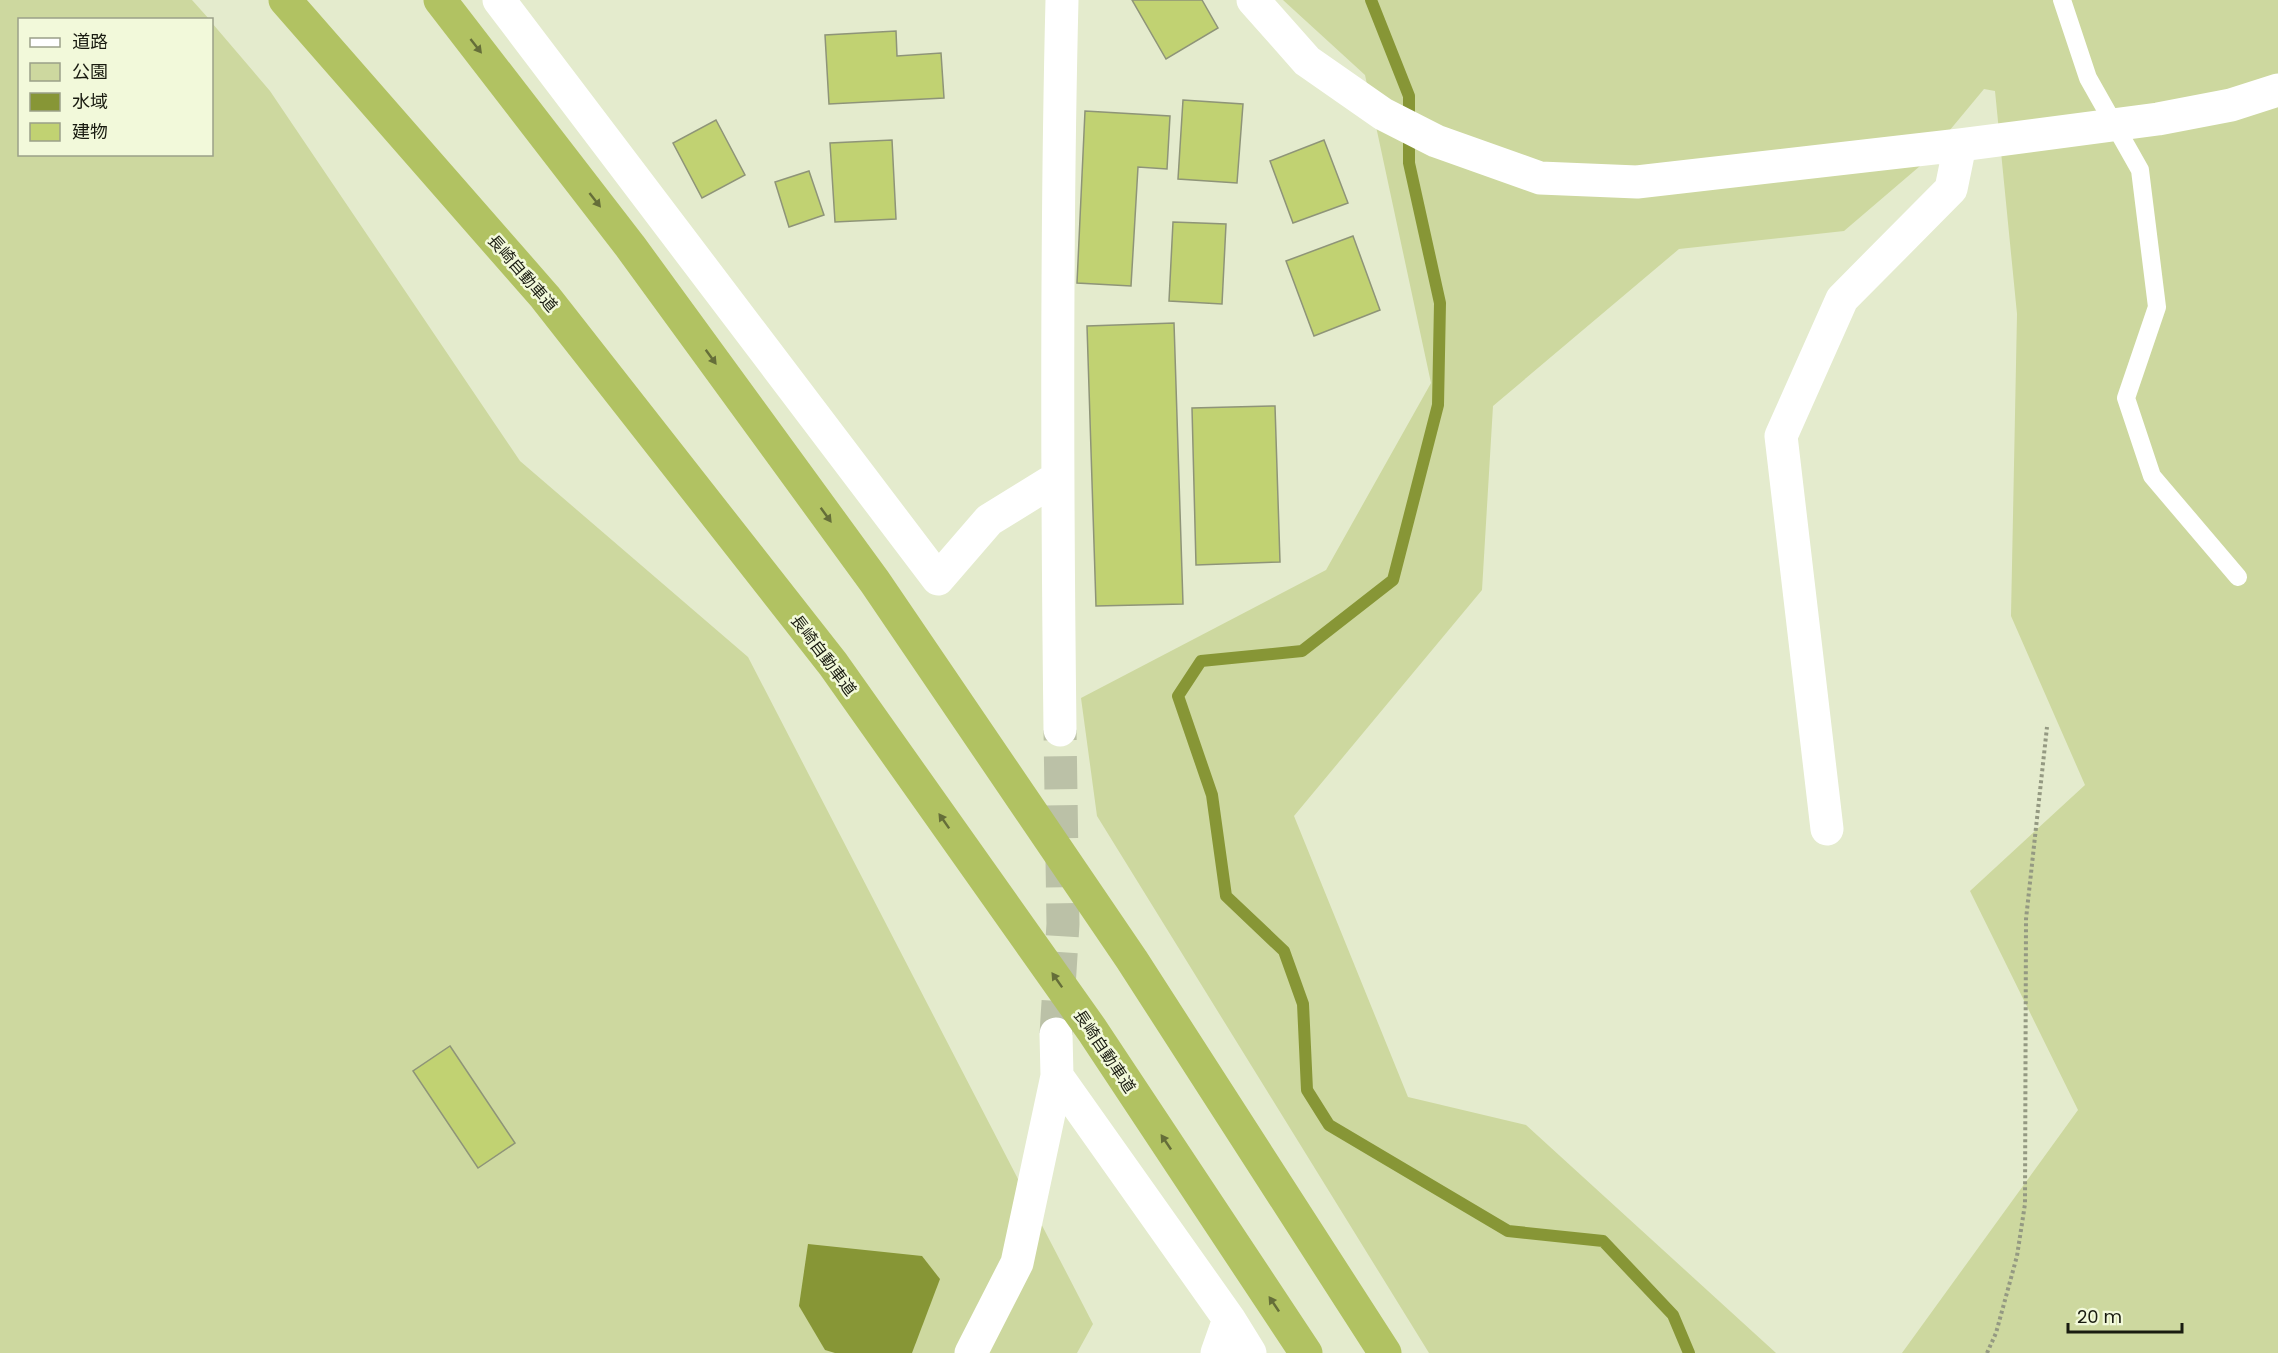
<svg xmlns="http://www.w3.org/2000/svg" width="2278" height="1353" font-family="Poppins,'Noto Sans JP',sans-serif">
<style>
.green{fill:#cdd89f}
.water{fill:#879636}
.lines{fill:none;stroke-linecap:round;stroke-linejoin:round}
.stream{stroke:#879636;stroke-width:12}
.building{fill:#c1d272;stroke:#8e9478;stroke-width:1.5}
.street-tunnel{stroke:#bbc1a7;stroke-width:33;stroke-dasharray:33 16;stroke-linecap:butt}
.path{stroke:#949982;stroke-width:4;stroke-dasharray:3 3;stroke-linecap:butt}
.lane{stroke:#fff;stroke-width:18}
.street{stroke:#fff;stroke-width:33}
.highway{stroke:#b1c262;stroke-width:33}
.oneway{fill:#656e39}
.labels{text-anchor:middle;stroke-width:5;stroke-linejoin:round;paint-order:stroke}
.street-label{font-size:16px;fill:#191b10;stroke:#f2f9da}
</style>
<rect width="100%" height="100%" fill="#e4ebcd"/>
<path class="green" d="M0 0H192L209 19 20 20V154H212V23L270 91 520 461 748 657 1093 1324 1077 1353H0Z
M1283 0H2278V1353H1902L2078 1110 1970 891 2085 785 2011 616 2017 314 1995 91 1984 89 1920 166 1844 231 1679 249 1493 406 1482 590 1294 816 1408 1097 1526 1125 1776 1353H1429L1097 816 1081 698 1326 570 1431 383 1365 75Z"/>
<path class="water" d="M808 1244 922 1256 940 1279 912 1353H835L825 1350 799 1306Z"/>
<g class="lines">
<path class="stream" d="M1371 0 1409 96V163L1440 303 1438 405 1393 580 1302 651 1201 661 1178 696 1212 795 1226 896 1284 951 1303 1004 1307 1090 1329 1125 1508 1231 1603 1241 1673 1315 1689 1353"/>
</g>
<path class="building" d="M1132 0H1202L1218 28 1166 59Z
M896 31 897 56 941 53 944 98 829 104 825 35Z
M1183 100 1243 104 1237 183 1178 179Z
M1085 111 1170 116 1167 169 1138 167 1131 286 1077 283Z
M716 120 745 175 702 198 673 143Z
M892 140 896 219 835 222 830 143Z
M1324 140 1348 203 1293 223 1270 161Z
M809 171 824 215 789 227 775 182Z
M1173 222 1226 224 1222 304 1169 301Z
M1353 236 1380 310 1314 336 1286 261Z
M1174 323 1183 604 1096 606 1087 326Z
M1275 406 1280 562 1196 565 1192 408Z
M450 1046 515 1143 478 1168 413 1071Z"/>
<g class="lines">
<path class="street-tunnel" d="M1056 1034 1063 924 1060 730"/>
<path class="path" d="M1987 1353 1996 1333 2017 1256 2025 1204 2026 919 2047 727"/>
<path class="lane" d="M2062 0 2088 78 2140 170 2157 307 2126 398 2152 476 2238 577"/>
<path class="street" d="M499 0 938 579 989 520 1057 478
M1253 0 1307 61 1383 114 1436 141 1540 178 1637 182 1960 145 2158 119 2231 105 2278 90
M1060 730C1057 486 1056 243 1062 0
M1827 829 1781 436 1842 299 1951 189 1960 145
M1057 1076 1229 1319 1250 1353
M971 1353 1017 1263 1057 1076 1056 1034
M1217 1353 1229 1319"/>
<path class="highway" d="M285 0 545 297 833 664 1092 1030 1306 1353
M440 0 630 246 875 582 1132 960 1385 1353"/>
</g>
<defs><path id="oneway-solid" d="M-6-.8H1V-3.2L6.5 0L1 3.2V.8H-6Z" transform="scale(1.5)"/></defs>
<g class="oneway">
<use href="#oneway-solid" transform="translate(476 46) rotate(52)"/>
<use href="#oneway-solid" transform="translate(595 200) rotate(52)"/>
<use href="#oneway-solid" transform="translate(711 357) rotate(54)"/>
<use href="#oneway-solid" transform="translate(826 515) rotate(54)"/>
<use href="#oneway-solid" transform="translate(944 821) rotate(-125)"/>
<use href="#oneway-solid" transform="translate(1057 980) rotate(-125)"/>
<use href="#oneway-solid" transform="translate(1166 1142) rotate(-124)"/>
<use href="#oneway-solid" transform="translate(1274 1304) rotate(-124)"/>
</g>
<g class="labels">
<g class="street-label">
<text transform="translate(523 273) rotate(49)" y="6">長崎自動車道</text>
<text transform="translate(824 655) rotate(53)" y="6">長崎自動車道</text>
<text transform="translate(1105 1051) rotate(56)" y="6">長崎自動車道</text>
</g>
</g>
<rect x="18" y="18" width="195" height="138" fill="#f2f9da" stroke="#9ba089" stroke-width="1.5"/>
<rect x="30" y="38" width="30" height="9" fill="#ffffff" stroke="#9ba089" stroke-width="1.5"/>
<text x="72" y="48" font-size="18" fill="#191b10">道路</text>
<rect x="30" y="63" width="30" height="18" fill="#cdd89f" stroke="#9ba089" stroke-width="1.5"/>
<text x="72" y="78" font-size="18" fill="#191b10">公園</text>
<rect x="30" y="93" width="30" height="18" fill="#879636" stroke="#9ba089" stroke-width="1.5"/>
<text x="72" y="108" font-size="18" fill="#191b10">水域</text>
<rect x="30" y="123" width="30" height="18" fill="#c1d272" stroke="#9ba089" stroke-width="1.5"/>
<text x="72" y="138" font-size="18" fill="#191b10">建物</text>
<path d="M2068 1323v9h114v-9" fill="none" stroke="#191b10" stroke-width="3"/>
<text x="2077" y="1323" font-size="18" fill="#191b10" stroke="#f2f9da" stroke-width="4.5" paint-order="stroke">20 m</text>
</svg>
